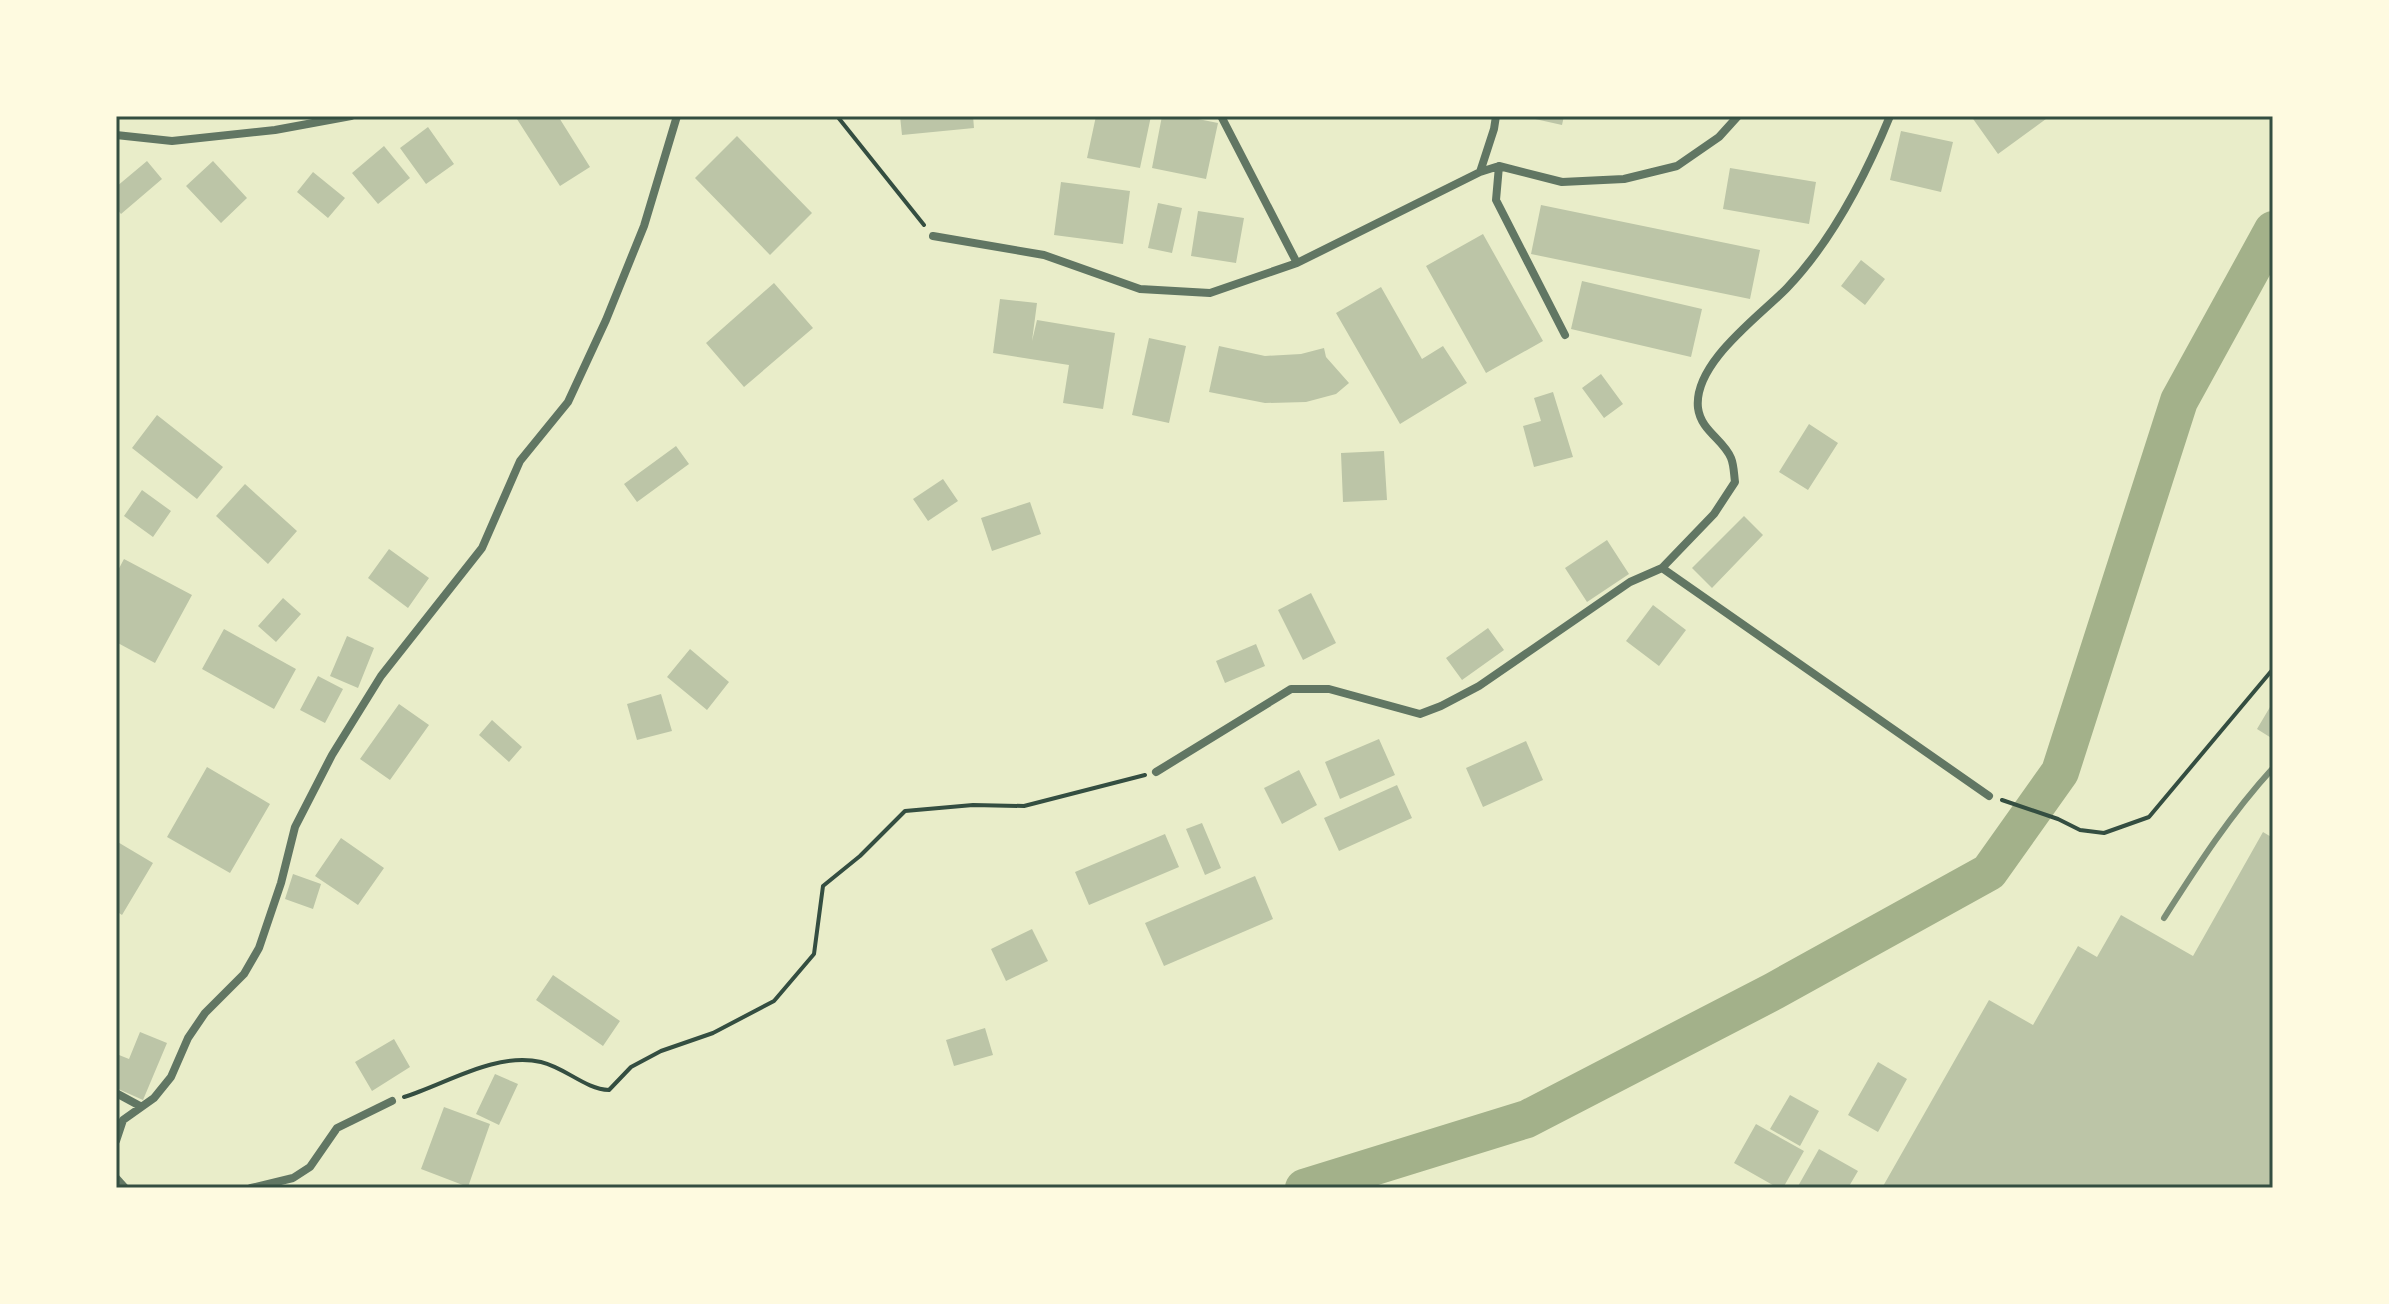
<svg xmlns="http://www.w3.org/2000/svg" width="2389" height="1304" font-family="'DM Sans',sans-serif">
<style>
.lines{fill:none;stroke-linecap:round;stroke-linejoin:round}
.river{stroke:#a3b18a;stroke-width:38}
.building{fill:#bcc5a7}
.path{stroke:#344e41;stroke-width:4}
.minor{stroke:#617663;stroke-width:8}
.rail{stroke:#7c8e77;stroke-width:6}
.neatline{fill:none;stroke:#344e41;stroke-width:3}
</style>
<rect width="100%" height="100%" fill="#e9edc9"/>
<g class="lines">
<path class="river" d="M1304 1188 1527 1119 1774 991 1989 872 2060 772 2179 401 2273 230"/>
</g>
<path class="building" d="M116 116H142V119H116Z
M515 116H558L590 167 560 186Z
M900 116H973L974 128 902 135Z
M1096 116H1151L1140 168 1087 158Z
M1162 116H1183L1218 123 1206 179 1152 168Z
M1522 116H1564L1562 125Z
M1971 116H2050L1998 154Z
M428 127 454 164 426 184 400 148Z
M1901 131 1953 142 1941 192 1890 180Z
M737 136 812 213 770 255 695 178Z
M384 146 410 178 378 204 352 173Z
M147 161 162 179 121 214 116 208V187Z
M213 161 247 198 221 223 186 186Z
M1730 168 1816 182 1809 224 1723 209Z
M313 172 345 198 328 218 297 192Z
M1061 182 1130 191 1123 244 1054 235Z
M1158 203 1182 208 1172 253 1148 248Z
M1541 205 1760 250 1750 299 1531 254Z
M1198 211 1244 218 1236 263 1191 256Z
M1483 234 1543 341 1486 373 1426 266Z
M1861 260 1885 279 1865 305 1841 286Z
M1582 281 1702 309 1691 357 1571 329Z
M774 283 813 328 744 387 706 343Z
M1381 287 1422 359 1443 346 1467 383 1400 424 1336 313Z
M1000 299 1037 303 1032 341 1037 320 1115 333 1103 409 1063 403 1069 365 993 353Z
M1149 338 1186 346 1169 423 1132 415Z
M1219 346 1265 356 1301 354 1324 348 1326 357 1349 383 1336 394 1306 402 1265 403 1209 392Z
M1601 374 1623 404 1604 418 1582 388Z
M1553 392 1573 457 1534 467 1523 426 1541 421 1534 398Z
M157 415 223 467 197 499 132 448Z
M1809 424 1838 443 1808 490 1779 472Z
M676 446 689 464 637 502 624 484Z
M1384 451 1387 500 1343 502 1341 453Z
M943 479 958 501 928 521 913 499Z
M245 484 297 531 268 564 216 516Z
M142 490 171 511 153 537 124 516Z
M1030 502 1041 534 992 551 981 518Z
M1744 516 1763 535 1712 588 1692 568Z
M1607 540 1629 574 1587 602 1565 568Z
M389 549 429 578 408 608 368 578Z
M124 559 192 595 155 663 116 642V574Z
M1311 593 1336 643 1303 660 1278 610Z
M283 598 301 614 276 642 258 626Z
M1653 605 1686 630 1659 666 1626 641Z
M1488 628 1504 650 1462 680 1446 658Z
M224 629 296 669 274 709 202 669Z
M347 636 374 648 358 688 330 676Z
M1256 644 1265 666 1225 683 1216 661Z
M690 649 729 682 707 710 667 677Z
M318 676 343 689 325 723 300 710Z
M661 694 672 731 637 740 627 704Z
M2273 702V739L2257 729Z
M399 704 429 725 390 780 360 759Z
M492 720 522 747 509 762 479 735Z
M1379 739 1395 775 1340 799 1325 762Z
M1526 741 1543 780 1483 807 1466 768Z
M207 767 270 804 230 873 167 837Z
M1299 770 1317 805 1282 824 1264 788Z
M1397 785 1412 818 1339 851 1324 818Z
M1202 823 1221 868 1205 875 1186 829Z
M2263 832 2273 838V1188H1882L1989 1000 2033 1025 2078 946 2097 957 2121 915 2193 956Z
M1165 834 1179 867 1089 905 1075 872Z
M341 838 384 868 358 905 315 876Z
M116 841 153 863 122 915 116 911Z
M293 874 321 884 313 909 285 899Z
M1255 876 1273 919 1164 966 1145 923Z
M1032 929 1048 961 1006 981 991 949Z
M553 975 620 1021 603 1046 536 1000Z
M985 1028 993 1055 954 1066 946 1040Z
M140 1032 167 1043 143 1100 116 1088V1061L119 1055 129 1059Z
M394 1039 410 1067 372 1091 355 1062Z
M1878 1062 1907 1079 1878 1132 1848 1115Z
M495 1074 518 1084 499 1125 476 1114Z
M1790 1095 1819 1111 1800 1146 1770 1129Z
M444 1107 490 1124 468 1187 421 1169Z
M1756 1124 1804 1151 1783 1188H1778L1734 1163Z
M1819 1149 1858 1171 1848 1188H1797Z"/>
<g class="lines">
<path class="path" d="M837 116 924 225
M2002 800 2058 819 2080 830 2104 833 2149 817 2273 669
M404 1097C448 1083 495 1052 541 1062 566 1068 585 1089 609 1090L631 1067 661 1051 713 1033 774 1001 814 954 823 886 860 856 905 811 973 805 1024 806 1145 775"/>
<path class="minor" d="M1221 116 1297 263
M116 135 172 141 275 130 351 116
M1499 166 1496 200 1565 335
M1480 172 1499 166 1562 182 1624 179 1677 166 1719 137 1738 116
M933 236 1044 255 1140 289 1210 293 1297 263 1480 172 1494 129 1496 116
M1662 568 1714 514 1735 482C1734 475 1734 465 1731 458 1723 439 1701 431 1698 408 1693 363 1760 316 1787 288 1832 241 1865 177 1890 116
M1156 772 1291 689H1329L1420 714 1441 706 1479 686 1630 582 1662 568 1989 796
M116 1093 140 1106
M116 1141 123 1120 154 1098 171 1077 188 1038 205 1013 244 974 259 948 281 883 295 827 332 755 381 676 482 548 520 461 568 402 606 320 644 226 677 116
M116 1178 125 1188
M251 1188 293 1178 310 1167 337 1128 392 1101"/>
<path class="rail" d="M2164 918C2198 865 2230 815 2273 768"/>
</g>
<rect width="2389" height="1304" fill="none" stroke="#fefae0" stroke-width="236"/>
<rect x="118" y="118" width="2153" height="1068" class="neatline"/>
</svg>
